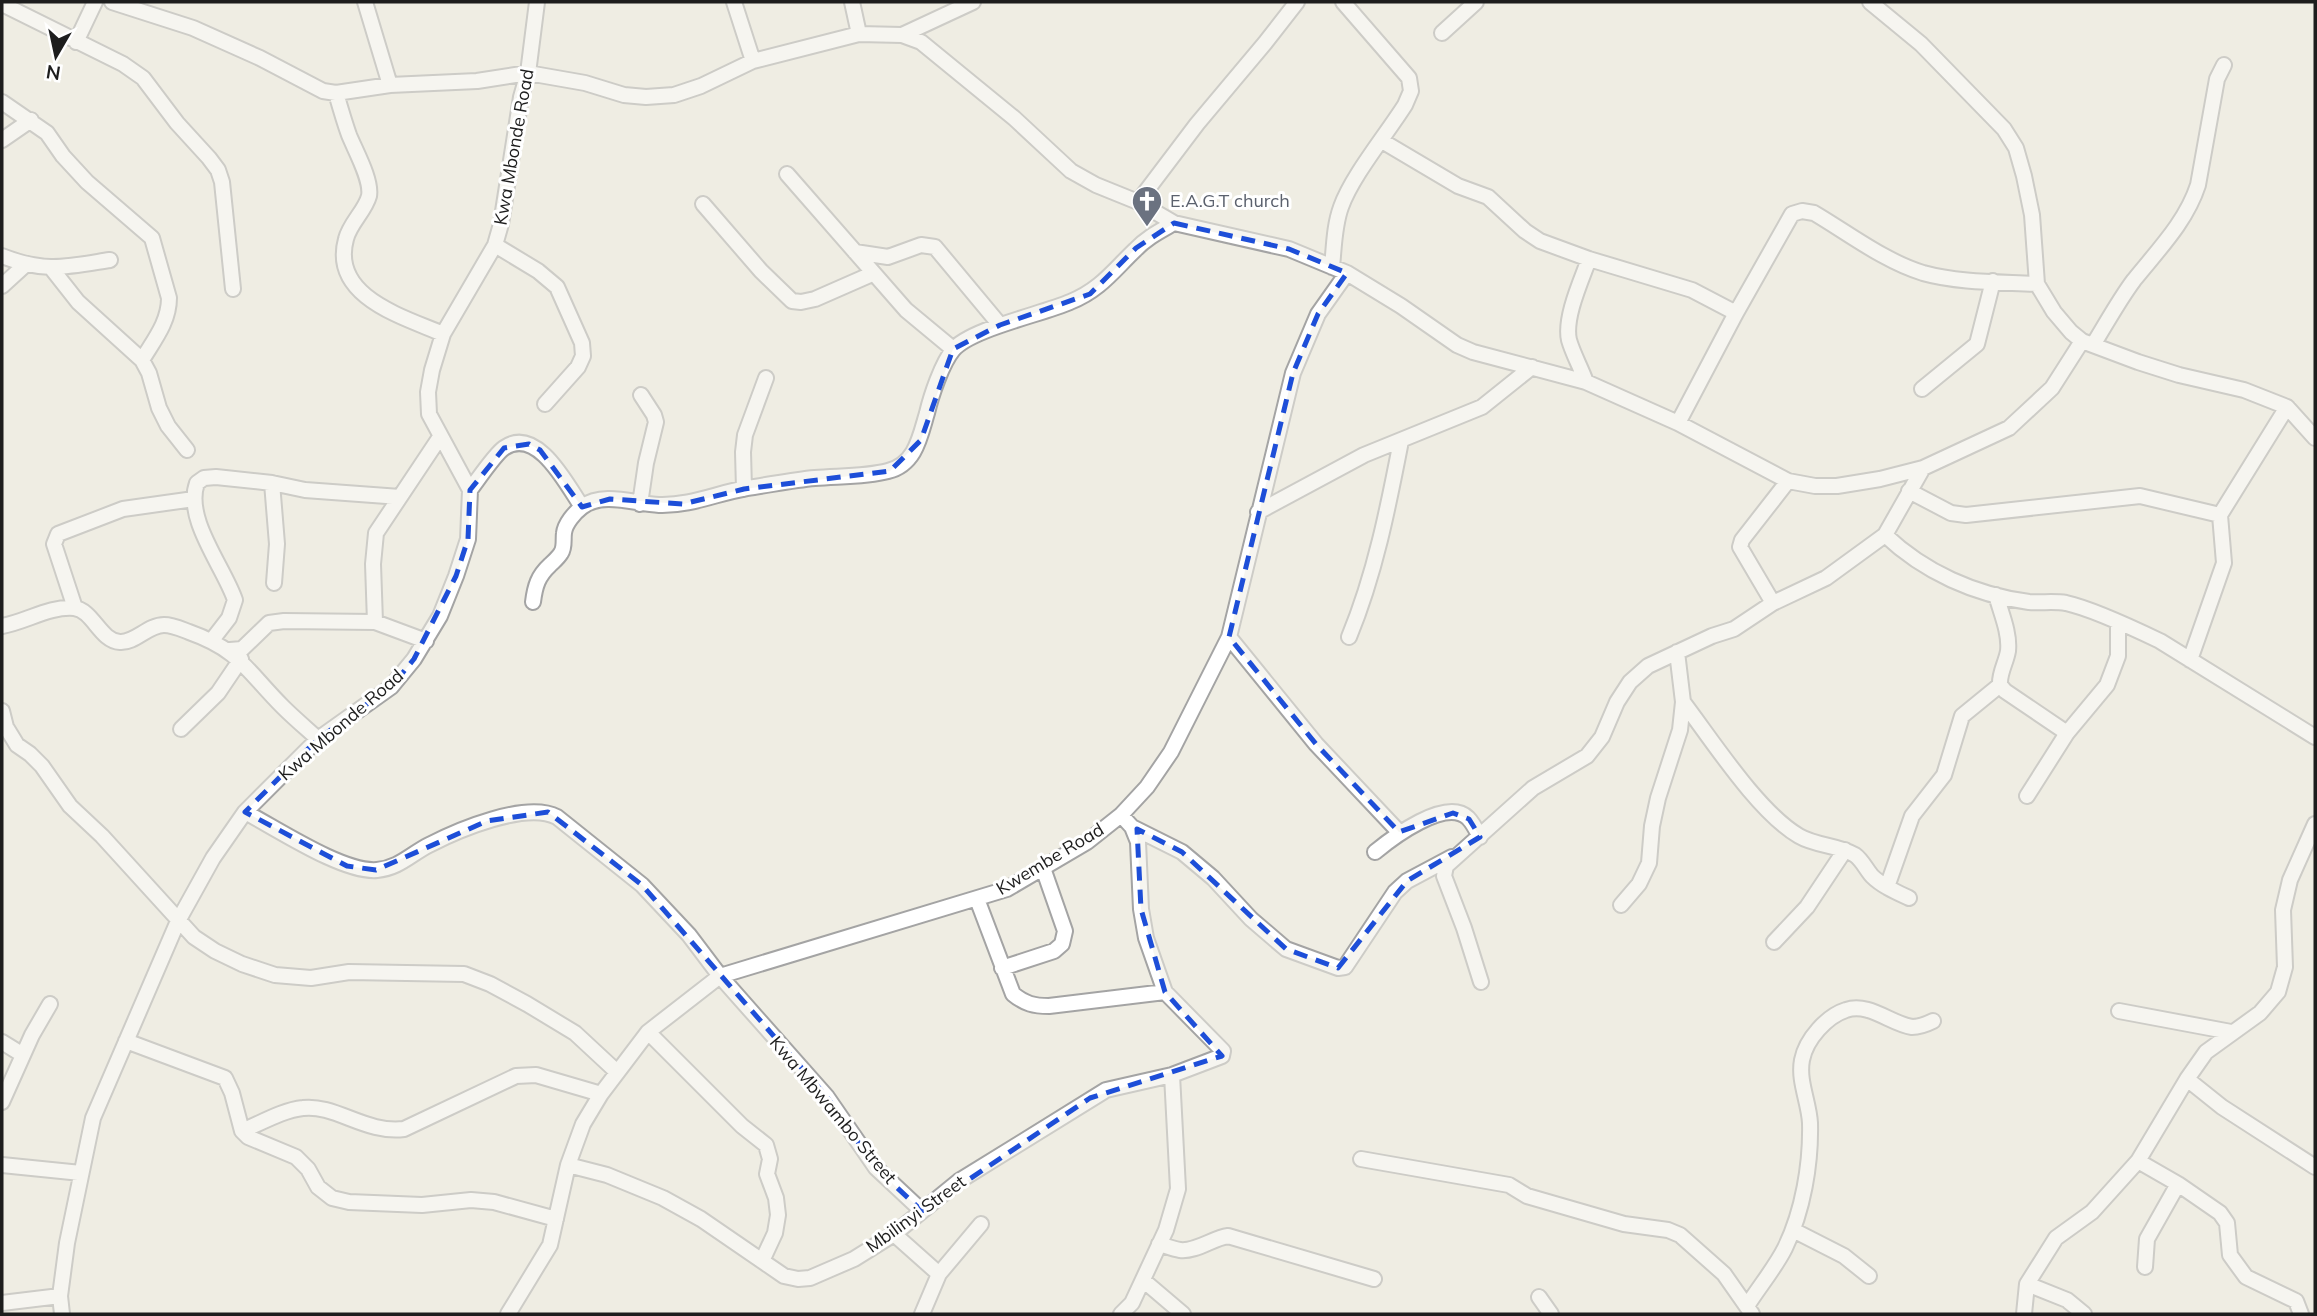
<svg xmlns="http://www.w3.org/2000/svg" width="2317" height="1316" font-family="Mulish,sans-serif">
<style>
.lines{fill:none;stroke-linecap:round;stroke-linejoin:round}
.minor-casing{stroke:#a4a4a4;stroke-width:18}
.minor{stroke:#fff;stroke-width:14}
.marked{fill:none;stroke:#1d4ed8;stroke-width:5;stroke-dasharray:14 9;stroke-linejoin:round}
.labels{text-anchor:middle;stroke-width:6;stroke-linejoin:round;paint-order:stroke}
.street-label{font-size:18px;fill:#1d1d1d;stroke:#fff}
.worship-label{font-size:18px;fill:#5b616d;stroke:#fff;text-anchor:start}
</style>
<rect width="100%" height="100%" fill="#efede3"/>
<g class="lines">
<g class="minor-casing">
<path id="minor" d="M112 2 193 28 260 58 323 91 336 93 390 85 477 81 528 73 585 83 624 95 646 97 674 95 701 86 753 61 859 34 902 35 921 42 1014 118 1071 171 1096 185 1138 202 1174 223 1289 249 1347 273 1401 306 1457 345 1473 352 1586 382 1678 423 1788 481 1815 486H1837L1880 479 1923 468 2009 428 2052 388 2082 341
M365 2 390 85
M734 2 753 61
M852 2 859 34
M1870 2 1921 44 2004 129 2016 148 2024 176 2032 215 2037 284 2054 312 2071 332 2082 341 2138 362 2179 375 2244 390 2287 407 2315 438
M2 4 123 64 143 78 177 123 209 158 218 170 222 182 233 289
M1442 33 1476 2
M902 35 973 2
M76 42 95 2
M336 93C340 107 344 121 349 135 355 150 372 180 369 196 365 211 350 223 346 239 330 297 404 317 443 334
M2 102 47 133 63 156 87 182 152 238 169 298C169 322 154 340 142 360
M2 140 31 120
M1382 141 1458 186 1488 197 1525 231 1540 241 1589 259 1692 290 1736 313
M787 174 906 310 953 349
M1138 202 1197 124 1265 43 1297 2
M703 204 761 271 792 301 801 302 815 299 872 274
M495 245 538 271 557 287 582 343 583 356 578 367 545 404
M855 252 888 257 921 245 935 247 1000 325
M2 256C45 273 66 267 110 260
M1332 267C1334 248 1334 226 1341 207 1352 176 1386 135 1405 105L1411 91 1409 78 1343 2
M52 269 78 302 142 360 149 373 159 408 168 426 187 450
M2 286 25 265
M2093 345C2106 324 2119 300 2134 280 2158 250 2186 222 2198 185L2217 79 2224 65
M1586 382C1581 368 1573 354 1569 340 1564 318 1581 281 1589 259
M1922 389 1977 344 1993 281
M1678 423 1736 313 1792 214 1802 211 1814 213C1848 233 1884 261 1923 273 1959 283 2000 282 2037 284
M272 483 277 544 274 583
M744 489 743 452 745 435 766 378
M470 490C477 481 495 454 504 448 537 425 567 485 582 507
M1909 491 1951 513 1966 515 2140 496 2220 515
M640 504 646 463 656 422 654 415 641 395
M1258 512 1364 455 1482 407 1532 367
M1885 535C1924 572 1975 595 2029 602 2041 603 2054 601 2066 603 2093 609 2135 629 2160 641L2315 737
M1996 595C2001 613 2010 633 2008 651 2006 663 1999 673 2000 685L2005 691 2067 733
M533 602C535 586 538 576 550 565 554 561 558 558 561 553 565 547 563 540 564 533 565 524 574 513 582 507 603 491 635 504 659 505 691 506 717 493 747 488 769 485 792 480 815 478 839 476 865 477 888 471 916 464 920 436 927 413 931 396 942 363 953 350 970 329 1043 314 1070 302 1100 290 1113 271 1135 250 1146 238 1160 231 1174 223
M1773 603 1740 547 1742 540 1788 481
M75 608 54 544 58 534 123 509 194 499
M375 622 373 564 376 533 440 437
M2 626C26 622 49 606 74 608 93 610 100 641 120 642 135 643 148 625 164 625 173 625 181 629 189 632 240 650 247 671 283 707 294 718 307 729 318 739
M1229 637 1316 744 1399 832
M1349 637C1375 574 1388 508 1401 441
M212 640 229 618 235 600C224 567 184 519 197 483L204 478 216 477 272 483 305 490 400 497
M230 650 242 649 269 623 284 621 375 622 426 641
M2190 660 2224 563 2220 515 2287 407
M1683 702C1712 740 1758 812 1799 836 1816 846 1838 845 1855 855 1862 860 1866 869 1872 876 1882 886 1896 892 1909 898
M2 711 6 727 17 745 30 754 42 766 70 806 102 836 194 937 215 951 242 964 275 975 311 978 349 972 464 974 490 984 527 1004 575 1033 617 1072
M181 729 218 693 241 659
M2027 796 2067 733 2107 685 2118 656V622
M245 812C276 828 343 873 377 870 399 868 411 854 429 845 458 830 526 801 557 817L642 885 689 935 720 976 827 1097 876 1168 922 1211
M1132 827 1182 852 1213 878 1251 919 1286 949 1338 968 1345 967 1395 892 1407 881 1452 857
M1375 852C1392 838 1446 797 1468 818 1473 823 1477 831 1480 837
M1887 887 1912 816 1944 775 1962 716 2000 685
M977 899 1013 994C1025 1004 1034 1006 1049 1006L1165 992
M1621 905 1639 884 1649 863 1652 826 1658 798 1680 730 1683 702 1677 652
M1774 942 1807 907 1845 850
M1002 968 1054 951 1062 944 1065 931 1043 868
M1481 982 1464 928 1444 876 1446 866 1533 788 1587 756 1602 737 1617 702 1630 682 1648 666 1712 636 1734 629 1773 603 1826 578 1885 535 1923 468
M2119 1011 2231 1032
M648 1032 742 1126 766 1145 770 1159 767 1174 776 1198 778 1215 775 1233 762 1261
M126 1041 225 1078 232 1093 242 1131 248 1137 296 1157 308 1169 318 1187 332 1198 349 1202 422 1205 471 1200 494 1202 556 1219
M2 1042 23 1055
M2187 1079 2222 1107 2315 1167
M2 1102 32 1035 50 1004
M242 1131C261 1123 283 1110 303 1108 335 1104 366 1134 404 1129L516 1076 536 1075 601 1094
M1361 1159 1509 1185 1527 1196 1624 1224 1668 1230 1680 1235 1724 1274 1752 1314
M2138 1161 2178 1184 2220 1213 2227 1223 2230 1255 2246 1277 2296 1301 2301 1314
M2 1165 81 1173
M568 1165 607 1175 663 1198 701 1219 784 1276 798 1279 810 1278 854 1259 894 1234 959 1181 1106 1090 1172 1075 1222 1056 1223 1051 1165 992 1146 938 1141 909 1138 842 1132 827 1121 815
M1793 1230 1844 1256 1869 1276
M894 1234 939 1274
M1159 1244C1166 1246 1173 1249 1180 1250 1196 1252 1213 1238 1228 1236L1374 1279
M2145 1267 2147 1239 2178 1184
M1143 1280 1183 1314
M2027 1284 2067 1300 2084 1314
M1539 1297 1551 1314
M2 1303 60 1296
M1747 1306C1759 1287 1775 1268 1785 1248 1803 1211 1811 1164 1810 1123 1809 1102 1798 1081 1802 1060 1806 1039 1827 1016 1846 1010 1869 1002 1891 1024 1912 1027 1919 1027 1927 1024 1933 1021
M62 1314 60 1296 67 1243 93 1118 178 921 213 858 245 812 318 739 391 687 414 659 440 616 456 576 468 539 470 490 429 414 428 392 432 370 443 334 495 245 501 224 521 97 528 73 537 2
M508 1314 550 1245 568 1165 583 1124 601 1094 648 1032 720 976 1007 889 1087 842 1121 815 1147 787 1171 752 1229 637 1293 373 1318 314 1347 273
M922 1314 939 1274 981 1224
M1121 1314 1132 1303 1166 1230 1178 1189 1172 1075
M2024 1314 2027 1284 2056 1238 2092 1212 2138 1161 2187 1079 2206 1052 2260 1013 2278 992 2285 967 2283 910 2290 880 2315 824"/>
</g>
<use href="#minor" class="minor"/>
</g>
<path d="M0 0H2317V1316H0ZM1174 223 1289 249 1347 273 1318 314 1293 373 1229 637 1316 744 1399 832 1453 813 1469 819 1480 837 1407 881 1338 968 1286 949 1182 852 1137 829 1141 909 1165 992 1222 1056 1090 1098 922 1211 876 1168 827 1097 642 885 548 812 487 821 376 870 347 866 245 812 318 739 391 687 414 659 456 576 468 539 470 490 504 448 529 444 540 450 582 507 610 499 683 504 744 489 890 471 921 440 953 349 1000 325 1090 294 1136 248Z" fill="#efede3" fill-opacity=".55" fill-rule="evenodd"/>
<path class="marked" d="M1174 223 1289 249 1347 273 1318 314 1293 373 1229 637 1316 744 1399 832 1453 813 1469 819 1480 837 1407 881 1338 968 1286 949 1182 852 1137 829 1141 909 1165 992 1222 1056 1090 1098 922 1211 876 1168 827 1097 642 885 548 812 487 821 376 870 347 866 245 812 318 739 391 687 414 659 456 576 468 539 470 490 504 448 529 444 540 450 582 507 610 499 683 504 744 489 890 471 921 440 953 349 1000 325 1090 294 1136 248Z"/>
<defs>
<g id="church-pin" transform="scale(1.575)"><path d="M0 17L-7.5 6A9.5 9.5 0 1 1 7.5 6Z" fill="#6b7280" stroke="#fff"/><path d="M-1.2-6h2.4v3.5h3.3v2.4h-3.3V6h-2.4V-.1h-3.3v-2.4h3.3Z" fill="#fff"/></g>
</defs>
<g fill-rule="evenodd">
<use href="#church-pin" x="1147" y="201"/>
</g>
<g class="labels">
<g class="street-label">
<text transform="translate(514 147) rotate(-80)" y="6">Kwa Mbonde Road</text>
<text transform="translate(341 725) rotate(-41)" y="6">Kwa Mbonde Road</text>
<text transform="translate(1050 859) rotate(-31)" y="6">Kwembe Road</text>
<text transform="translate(833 1110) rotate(50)" y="6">Kwa Mbwambo Street</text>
<text transform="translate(916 1214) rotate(-36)" y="6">Mbilinyi Street</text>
</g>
<g class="worship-label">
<text x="1170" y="207">E.A.G.T church</text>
</g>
</g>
<rect width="2317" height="1316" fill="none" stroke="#1d1d1d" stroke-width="7"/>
<g transform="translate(56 56) rotate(189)" stroke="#ffffff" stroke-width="5" paint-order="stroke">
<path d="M0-5L12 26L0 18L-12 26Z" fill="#1d1d1d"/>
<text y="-10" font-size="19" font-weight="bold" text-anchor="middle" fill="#1d1d1d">N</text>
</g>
</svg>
